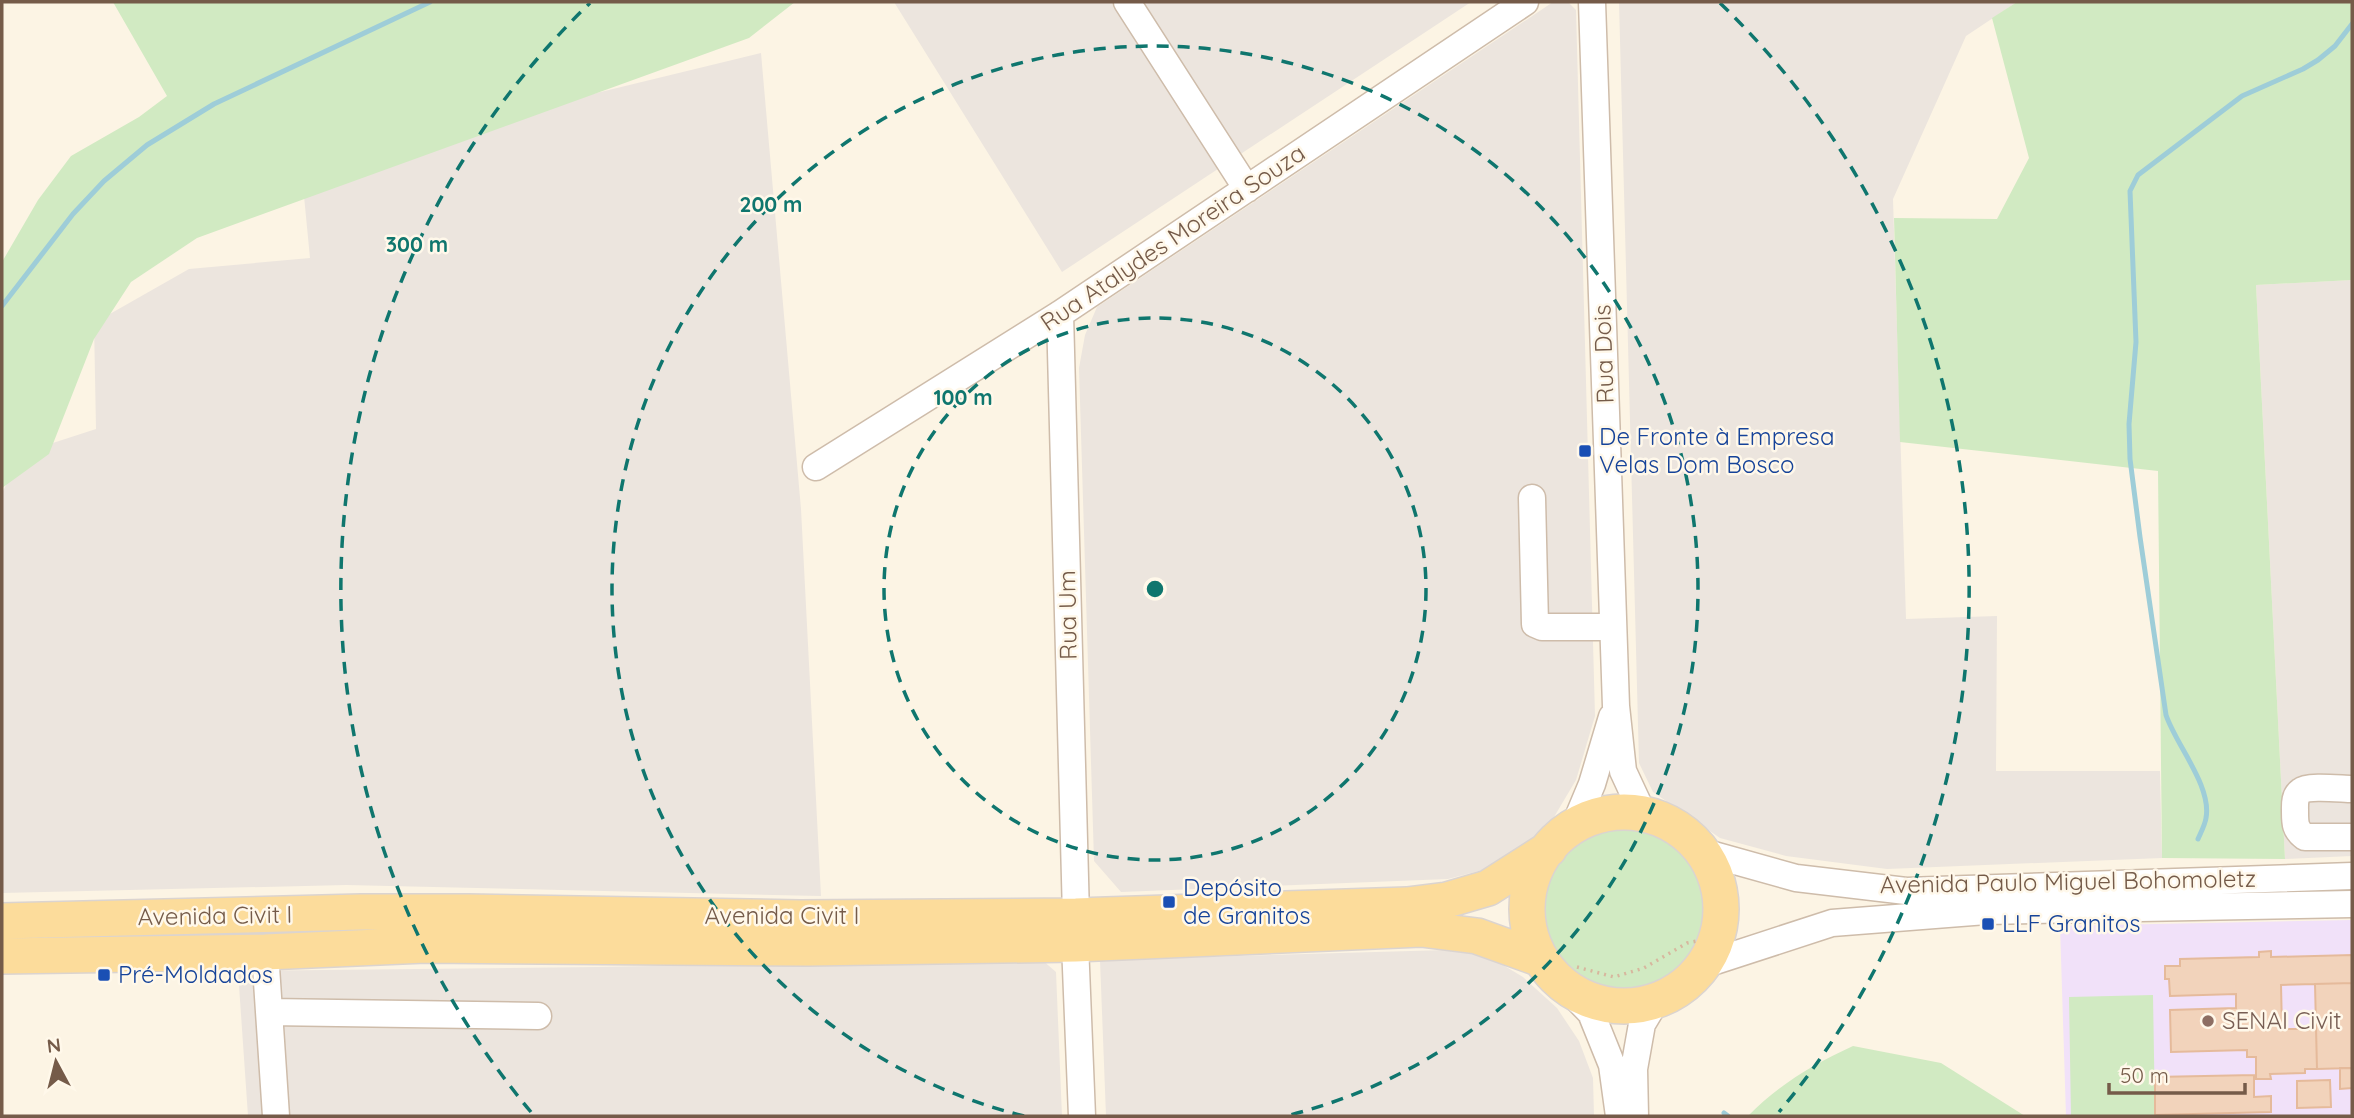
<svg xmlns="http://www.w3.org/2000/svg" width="2354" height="1118" font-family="Quicksand,sans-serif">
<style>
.industrial{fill:#ece5de}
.education{fill:#f1e1f9}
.green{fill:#d1eac2}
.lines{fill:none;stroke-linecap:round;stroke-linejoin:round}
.stream{stroke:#9ecdd8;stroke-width:5}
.building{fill:#f2d3bb;stroke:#e5ba9b;stroke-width:2}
.minor-casing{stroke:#cebcaa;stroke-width:29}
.major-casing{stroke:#dbd4d0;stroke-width:38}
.path{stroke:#d7b79e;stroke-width:3.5;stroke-dasharray:2 5;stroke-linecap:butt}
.minor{stroke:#fff;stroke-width:26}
.major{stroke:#fcdc9b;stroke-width:35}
.ring{fill:none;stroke:#0f766e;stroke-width:3.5;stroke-dasharray:12 9}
.transit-dot{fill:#1a4fb4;stroke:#fff8ea;stroke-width:2.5}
.education-dot{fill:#8d6e63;stroke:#fff8ea;stroke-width:2.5}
.labels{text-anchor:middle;stroke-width:5;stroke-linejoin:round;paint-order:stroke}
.street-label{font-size:24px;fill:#755b49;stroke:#fff8ea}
.transit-label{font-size:24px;fill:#164399;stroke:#fff8ea;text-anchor:start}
.education-label{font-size:24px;fill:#785e54;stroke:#fff8ea;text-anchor:start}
.centre{fill:#0f766e;stroke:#fff8ea;stroke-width:3.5}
.ring-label{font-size:21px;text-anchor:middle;font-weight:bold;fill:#0f766e;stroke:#fff8ea;stroke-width:5;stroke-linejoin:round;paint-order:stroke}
</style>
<rect width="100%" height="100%" fill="#fcf4e4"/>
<path class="industrial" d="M894 2H1471L1062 272Z
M1553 2H1568L1576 10 1595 716 1576 780 1554 817 1523 848 1498 866 1448 879 1121 892 1094 861 1079 368 1085 335 1097 307Z
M1619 2H2017L1966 36 1893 199 1906 619 1997 616 1996 771H2160L2162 858 1887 869 1786 856 1720 838 1653 792 1639 763Z
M761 53 801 509 821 896 346 885 2 893V493L22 453 96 429 94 323 189 269 310 258 301 165Z
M2352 280V856L2285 859 2256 285Z
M1446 950 1488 956 1523 977 1557 1008 1579 1041 1593 1078 1594 1116H1106L1100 960Z
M1041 959 1056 972 1062 1116H248L238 971 597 967Z"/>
<path class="education" d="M2352 920V1116H2066L2060 926Z"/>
<path class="green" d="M113 2H795L749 38 197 238 131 282 94 339 49 454 2 488V262L38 200 71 156 139 117 167 96Z
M2017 2H2352V280L2256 285 2285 859 2162 858 2158 471 1900 442 1894 218 1997 219 2029 158 1992 18Z
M1543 909a81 81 0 1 1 162 0a81 81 0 1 1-162 0Z
M2153 995 2155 1116H2071L2069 997Z
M1853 1046 1941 1063 2025 1116H1748C1778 1085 1814 1064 1853 1046Z"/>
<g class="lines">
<path class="stream" d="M2 306 73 214 104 181 147 145 214 104 430 2
M2198 839C2201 832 2205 825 2206 818 2212 786 2176 745 2166 715L2140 537 2130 459 2129 424 2136 342 2130 191 2138 175 2242 96 2303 69 2318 60 2335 46 2352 24
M1724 1113 1728 1116"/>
</g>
<path class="building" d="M2271 951V957L2352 955V983L2281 985 2282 1029H2316L2317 1069H2305V1073L2270 1074 2271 1079H2256V1057H2247V1050L2171 1052 2170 1010 2236 1008V994L2170 996 2169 979H2165V966H2180V959L2259 957V952Z
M2352 983V1068L2317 1069 2315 984Z
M2340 1068H2352V1088L2340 1089Z
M2254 1075V1097L2271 1096V1112L2155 1115V1077Z
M2330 1080 2331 1107 2297 1108V1081Z"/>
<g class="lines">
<g class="minor-casing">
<path id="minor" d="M1127 2 1247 189
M1592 2 1616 706 1623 771 1643 814
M1060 314 1076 916
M816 467 1060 314 1525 2
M1532 498 1535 624 1542 627H1613
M2352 789C2342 789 2308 785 2301 791 2294 796 2295 805 2295 812 2295 823 2295 830 2305 837H2352
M1574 827 1592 784 1612 717
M1703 852 1796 878 1906 891 2352 876
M1075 944 1082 1116
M265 952 276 1116
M1703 965 1832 923 1986 911 2352 904
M1563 984 1591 1013 1612 1065 1619 1116
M269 1012 538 1016
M1635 1116 1634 1069 1642 1024 1657 999"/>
</g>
<g class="major-casing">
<path id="major" d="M1527 909a97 97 0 1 1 194 0a97 97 0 1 1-194 0Z
M2 921 361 912H468L800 918 1076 916 1407 905 1447 900 1488 888 1549 849
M2 956 265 952 425 945 808 948 1075 944 1421 929 1477 936 1541 959"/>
</g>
<path class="path" d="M1577 967 1614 977 1644 968 1687 943 1707 939"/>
<use href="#minor" class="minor"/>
<use href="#major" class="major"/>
</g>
<g class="ring">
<circle cx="1155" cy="589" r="271"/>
<path d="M1024 1116A543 543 0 1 1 1286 1116"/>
<path d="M531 1112A814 814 0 0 1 590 3M1720 3A814 814 0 0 1 1779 1112"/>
</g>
<g class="transit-dot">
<rect x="1578" y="444" width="14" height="14" rx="3.5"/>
<rect x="1162" y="895" width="14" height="14" rx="3.5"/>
<rect x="1981" y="917" width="14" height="14" rx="3.5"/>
<rect x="97" y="968" width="14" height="14" rx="3.5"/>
</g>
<circle class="education-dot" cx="2208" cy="1021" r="7"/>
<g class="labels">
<g class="street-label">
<text transform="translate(1173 238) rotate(-34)" y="8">Rua Atalydes Moreira Souza</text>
<text transform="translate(1604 354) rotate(-92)" y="8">Rua Dois</text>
<text transform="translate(1068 615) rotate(-91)" y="8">Rua Um</text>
<text transform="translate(2068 882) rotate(-1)" y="8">Avenida Paulo Miguel Bohomoletz</text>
<text transform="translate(215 916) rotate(-1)" y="8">Avenida Civit I</text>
<text x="782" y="924">Avenida Civit I</text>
</g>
<g class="transit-label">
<text x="1599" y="445">De Fronte à Empresa<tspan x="1599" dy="28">Velas Dom Bosco</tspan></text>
<text x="1183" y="896">Depósito<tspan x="1183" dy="28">de Granitos</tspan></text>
<text x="2002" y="932">LLF Granitos</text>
<text x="118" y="983">Pré-Moldados</text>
</g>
<g class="education-label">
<text x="2222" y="1029">SENAI Civit</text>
</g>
</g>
<circle cx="1155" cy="589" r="10" class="centre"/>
<g class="ring-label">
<text x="771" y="212">200 m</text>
<text x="417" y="252">300 m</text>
<text x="963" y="405">100 m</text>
</g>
<rect width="2354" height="1118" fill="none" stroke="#755b49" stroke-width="7"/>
<g transform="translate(56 1062) rotate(353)" stroke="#fff8ea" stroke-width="5" paint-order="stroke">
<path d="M0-5L12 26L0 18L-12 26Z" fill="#755b49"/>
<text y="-10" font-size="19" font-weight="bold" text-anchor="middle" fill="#755b49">N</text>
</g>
<path d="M2109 1083v10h136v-10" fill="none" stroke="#755b49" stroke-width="3.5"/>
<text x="2120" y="1083" font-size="21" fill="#755b49" stroke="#fff8ea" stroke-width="5" paint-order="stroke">50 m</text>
</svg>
